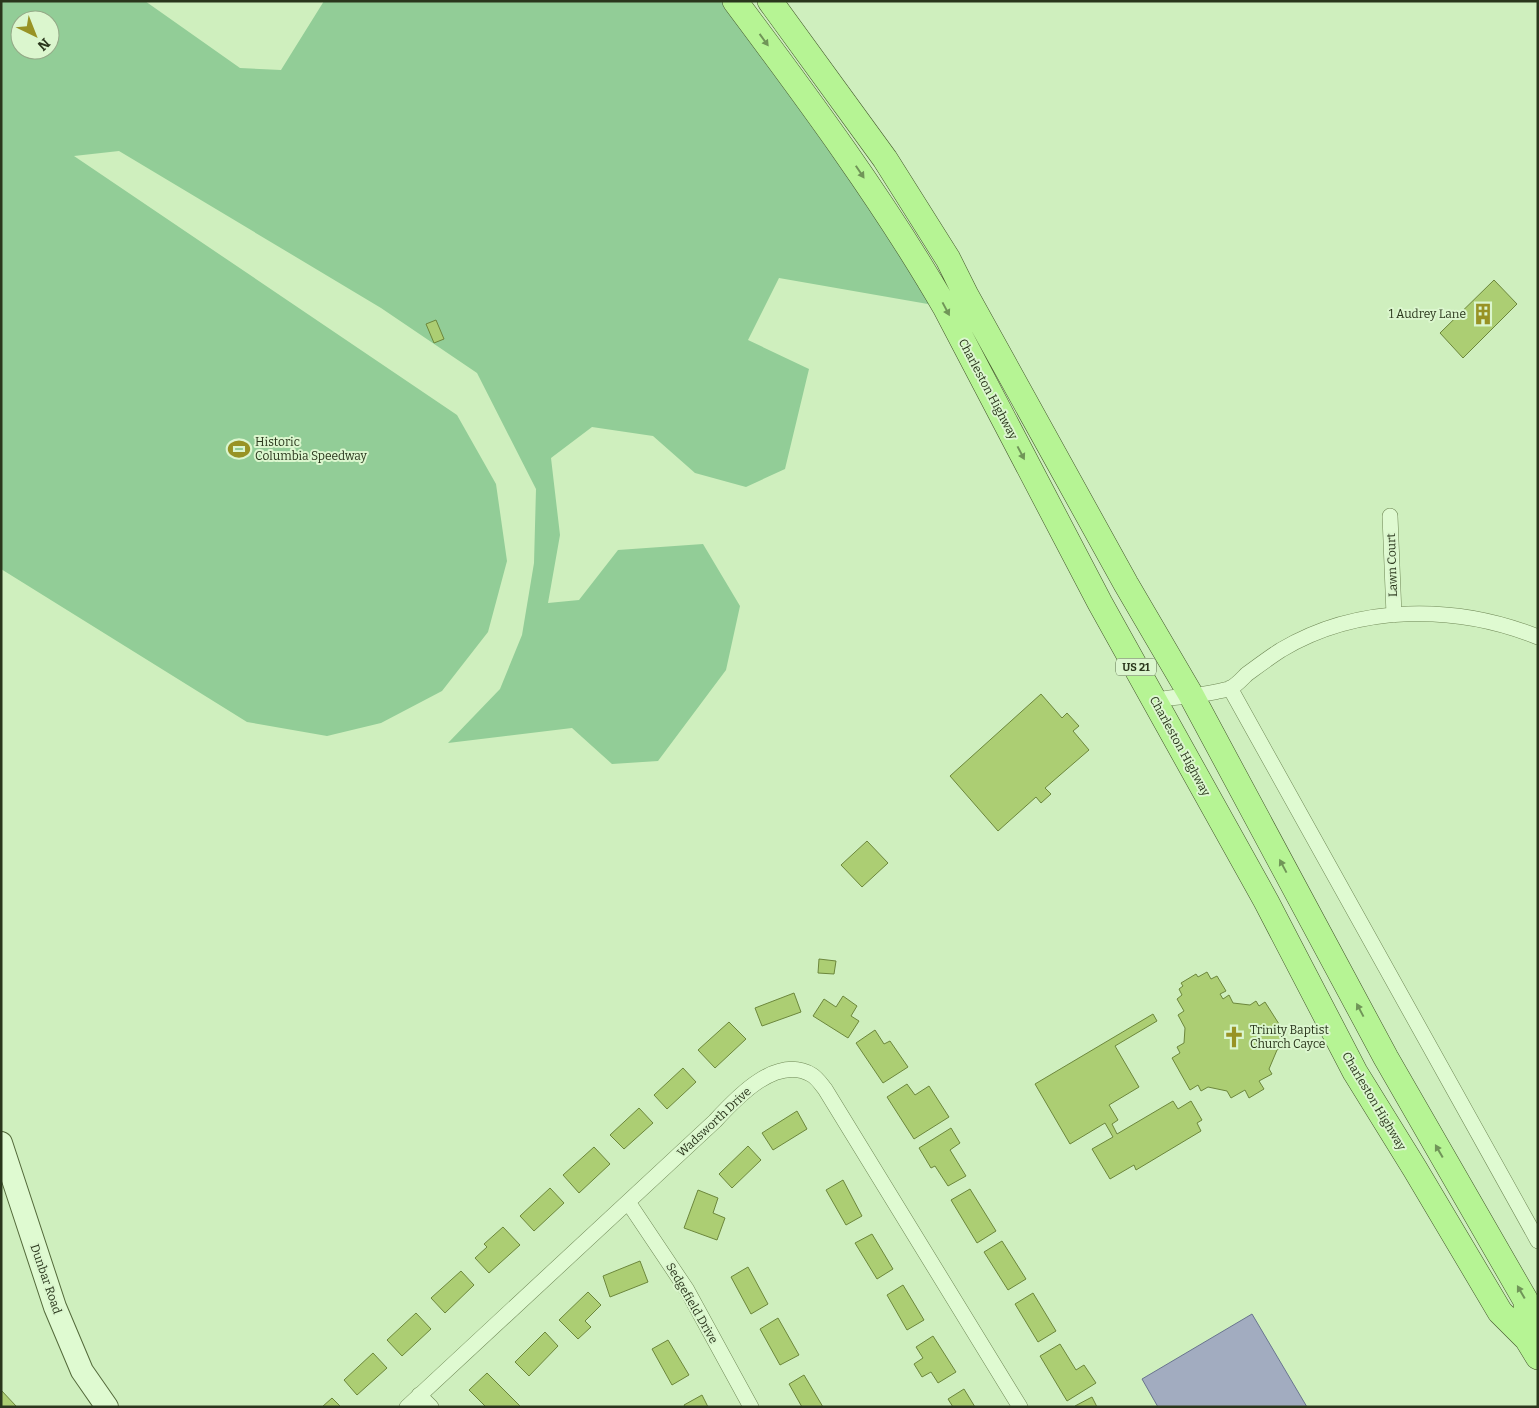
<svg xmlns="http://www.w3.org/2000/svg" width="1539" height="1408" font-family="Bitter,serif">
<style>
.green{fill:#92cd97;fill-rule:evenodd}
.water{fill:#a2acc0;stroke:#69748e}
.building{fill:#acce73;stroke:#6c873c}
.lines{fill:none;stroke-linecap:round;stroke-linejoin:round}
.street-casing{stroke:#6f8856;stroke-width:16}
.secondary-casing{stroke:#53693a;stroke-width:24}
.primary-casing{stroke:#43552b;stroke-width:26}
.street{stroke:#dffad1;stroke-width:15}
.secondary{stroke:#dffad1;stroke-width:22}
.primary{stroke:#b6f494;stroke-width:25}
.oneway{fill:#709558}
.labels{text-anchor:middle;stroke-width:4;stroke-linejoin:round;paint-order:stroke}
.shield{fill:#dbf6ce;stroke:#5f7051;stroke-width:1}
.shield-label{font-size:11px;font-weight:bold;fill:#2a361c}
.poi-label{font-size:12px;fill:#2a361c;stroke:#dbf6ce;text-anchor:start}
.street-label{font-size:12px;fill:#2a361c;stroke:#dbf6ce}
</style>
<rect width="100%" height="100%" fill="#cfefbe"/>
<path class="green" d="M1 1H145L240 68 281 70 324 1H731L945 307 779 278 748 340 809 369 785 469 746 487 695 473 653 436 592 427 551 458 560 535 548 603 579 600 618 550 703 544 740 606 726 670 658 761 612 764 572 728 448 743 500 689 522 635 534 563 536 489 477 373 381 308 119 151 74 156 457 415 496 484 507 561 488 632 442 691 381 723 327 736 247 722 1 569ZM20 20H50V50H20Z"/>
<path class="water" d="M1252 1314 1307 1407H1158L1142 1379Z"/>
<path class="building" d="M1494 280 1517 304 1463 358 1440 333Z
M436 320 444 339 434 343 426 324Z
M1041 694 1062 718 1067 713 1079 726 1073 731 1089 750 1045 788 1051 794 1041 803 1036 797 998 831 950 776Z
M867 841 888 863 862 887 841 865Z
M819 959 836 961 834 974 818 973Z
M1207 972 1211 979 1217 976 1226 991 1220 994 1223 999 1229 995 1233 1003 1250 1005 1256 1001 1259 1006 1265 1002 1286 1035 1280 1039 1284 1045 1277 1050 1269 1069 1272 1074 1259 1081 1264 1089 1249 1098 1245 1090 1231 1098 1227 1091 1208 1087 1201 1091 1198 1085 1190 1090 1172 1058 1180 1053 1177 1047 1184 1043 1185 1028 1178 1015 1184 1011 1177 999 1182 995 1179 989 1183 986 1181 983 1196 974 1198 977Z
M794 993 801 1012 762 1026 755 1008Z
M843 996 857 1006 851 1016 859 1021 848 1038 813 1016 824 999 836 1007Z
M1153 1014 1157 1021 1115 1046 1139 1087 1109 1105 1118 1120 1112 1124 1117 1134 1173 1101 1178 1109 1191 1101 1202 1120 1197 1123 1201 1131 1136 1170 1134 1165 1110 1179 1092 1149 1113 1137 1105 1123 1070 1144 1035 1084Z
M729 1022 746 1039 715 1068 698 1050Z
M875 1030 884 1044 890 1041 908 1067 883 1083 856 1043Z
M683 1068 696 1082 667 1109 654 1095Z
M907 1084 915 1095 929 1086 949 1117 914 1139 887 1097Z
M639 1108 653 1123 624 1149 610 1135Z
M797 1111 807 1129 773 1150 762 1133Z
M951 1128 960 1143 950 1150 966 1176 948 1186 935 1166 931 1168 919 1148Z
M748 1146 761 1160 732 1188 719 1174Z
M594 1147 610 1164 579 1193 563 1175Z
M843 1180 862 1216 846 1225 826 1190Z
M550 1188 564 1203 534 1231 520 1216Z
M970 1189 996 1231 977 1243 951 1200Z
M698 1190 718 1198 713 1213 725 1218 717 1240 684 1228Z
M503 1227 520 1245 489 1273 475 1258 487 1247 484 1244Z
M872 1234 893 1269 877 1279 855 1243Z
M1002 1241 1026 1279 1008 1290 984 1252Z
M640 1261 648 1282 610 1297 603 1276Z
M748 1267 768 1304 751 1314 731 1277Z
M461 1271 474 1285 445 1313 431 1298Z
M903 1285 924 1320 907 1330 887 1295Z
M588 1292 601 1305 585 1321 591 1327 578 1339 559 1320Z
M1033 1293 1056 1331 1038 1342 1015 1304Z
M416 1313 431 1329 402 1356 387 1340Z
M778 1318 799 1355 780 1365 760 1329Z
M545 1332 558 1346 529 1376 515 1362Z
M933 1336 956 1372 938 1383 931 1372 922 1377 914 1364 923 1358 916 1347Z
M668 1340 689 1375 672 1385 652 1349Z
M1060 1344 1076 1370 1084 1365 1096 1383 1067 1401 1040 1356Z
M373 1353 387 1368 357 1395 344 1380Z
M487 1373 521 1407H486L469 1390Z
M804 1375 823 1407H802L789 1384Z
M964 1389 975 1407H953L948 1399Z
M1 1390 16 1406 15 1407H1Z
M702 1395 708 1407H685L684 1405Z
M1092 1397 1097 1407H1075V1406Z
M332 1398 341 1407H322Z"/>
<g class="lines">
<g class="street-casing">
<path id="street" d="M1390 516 1394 615
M1230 688 1538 1241
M1155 700C1175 697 1195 696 1215 692 1219 691 1225 690 1229 689 1236 686 1242 679 1247 674 1258 666 1270 657 1281 650 1358 604 1456 604 1538 637
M628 1202 687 1290 751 1407
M419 1395 431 1407
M407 1407 715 1121C737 1097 777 1054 812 1075 817 1078 821 1084 825 1089L1020 1407"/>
</g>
<g class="secondary-casing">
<path id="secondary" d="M1 1143 55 1307 82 1371 107 1407"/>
</g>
<g class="primary-casing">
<path id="primary" d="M735 1C809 100 883 200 945 307L1100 603 1266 901 1355 1072 1415 1169 1500 1312 1527 1339 1538 1357
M770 1 885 159 948 259 966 295 1126 584 1191 695 1386 1058 1526 1301 1527 1339"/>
</g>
<use href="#street" class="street"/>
<use href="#secondary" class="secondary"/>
<use href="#primary" class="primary"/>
</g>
<defs><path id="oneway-solid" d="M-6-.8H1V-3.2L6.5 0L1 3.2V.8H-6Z" transform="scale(1.25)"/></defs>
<g class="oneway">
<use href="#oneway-solid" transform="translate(764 40) rotate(54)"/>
<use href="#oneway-solid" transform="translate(860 172) rotate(56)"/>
<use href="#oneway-solid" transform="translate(946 309) rotate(62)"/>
<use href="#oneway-solid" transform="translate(1021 453) rotate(62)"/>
<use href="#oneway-solid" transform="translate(1283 866) rotate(-118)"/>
<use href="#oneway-solid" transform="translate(1360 1010) rotate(-118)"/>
<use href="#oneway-solid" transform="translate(1439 1151) rotate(-120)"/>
<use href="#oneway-solid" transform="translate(1521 1292) rotate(-120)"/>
</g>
<defs>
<g id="building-bare" transform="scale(1.725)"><path d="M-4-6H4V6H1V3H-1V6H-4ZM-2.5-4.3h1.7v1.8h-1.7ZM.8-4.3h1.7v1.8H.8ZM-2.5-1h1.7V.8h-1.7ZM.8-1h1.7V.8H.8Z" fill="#989325" stroke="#dbf6ce" stroke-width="2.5" paint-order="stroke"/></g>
<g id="stadium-bare" transform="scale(1.725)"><path d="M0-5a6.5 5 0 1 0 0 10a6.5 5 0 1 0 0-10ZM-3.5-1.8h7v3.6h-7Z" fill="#989325" stroke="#dbf6ce" stroke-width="2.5" paint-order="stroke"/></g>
<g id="church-bare" transform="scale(1.725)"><path d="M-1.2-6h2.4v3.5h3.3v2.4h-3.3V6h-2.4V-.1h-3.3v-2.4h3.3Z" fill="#989325" stroke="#dbf6ce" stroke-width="2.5" paint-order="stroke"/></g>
</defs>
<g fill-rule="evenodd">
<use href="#building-bare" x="1483" y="314"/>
<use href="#stadium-bare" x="239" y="449"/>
<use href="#church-bare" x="1234" y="1037"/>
</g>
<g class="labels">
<rect class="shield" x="1116" y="658.5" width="40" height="17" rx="4"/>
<g class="shield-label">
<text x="1136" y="671">US 21</text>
</g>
<g class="poi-label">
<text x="1466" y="318" text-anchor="end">1 Audrey Lane</text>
<text x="255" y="446">Historic<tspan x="255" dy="14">Columbia Speedway</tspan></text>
<text x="1250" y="1034">Trinity Baptist<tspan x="1250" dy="14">Church Cayce</tspan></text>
</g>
<g class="street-label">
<text transform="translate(988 389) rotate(62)" y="4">Charleston Highway</text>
<text transform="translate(1392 565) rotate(-92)" y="4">Lawn Court</text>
<text transform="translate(1180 746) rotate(61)" y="4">Charleston Highway</text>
<text transform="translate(1374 1101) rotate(59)" y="4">Charleston Highway</text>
<text transform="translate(714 1122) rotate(-43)" y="4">Wadsworth Drive</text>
<text transform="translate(46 1279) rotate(71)" y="4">Dunbar Road</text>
<text transform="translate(692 1303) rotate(60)" y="4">Sedgefield Drive</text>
</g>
</g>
<rect width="1539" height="1408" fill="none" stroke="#2a361c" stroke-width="5"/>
<g transform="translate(35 35) rotate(137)"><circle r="24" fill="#dbf6ce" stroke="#94a987"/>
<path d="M0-4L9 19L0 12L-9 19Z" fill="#989325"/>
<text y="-8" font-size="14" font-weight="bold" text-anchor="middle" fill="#2a361c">N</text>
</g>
</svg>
